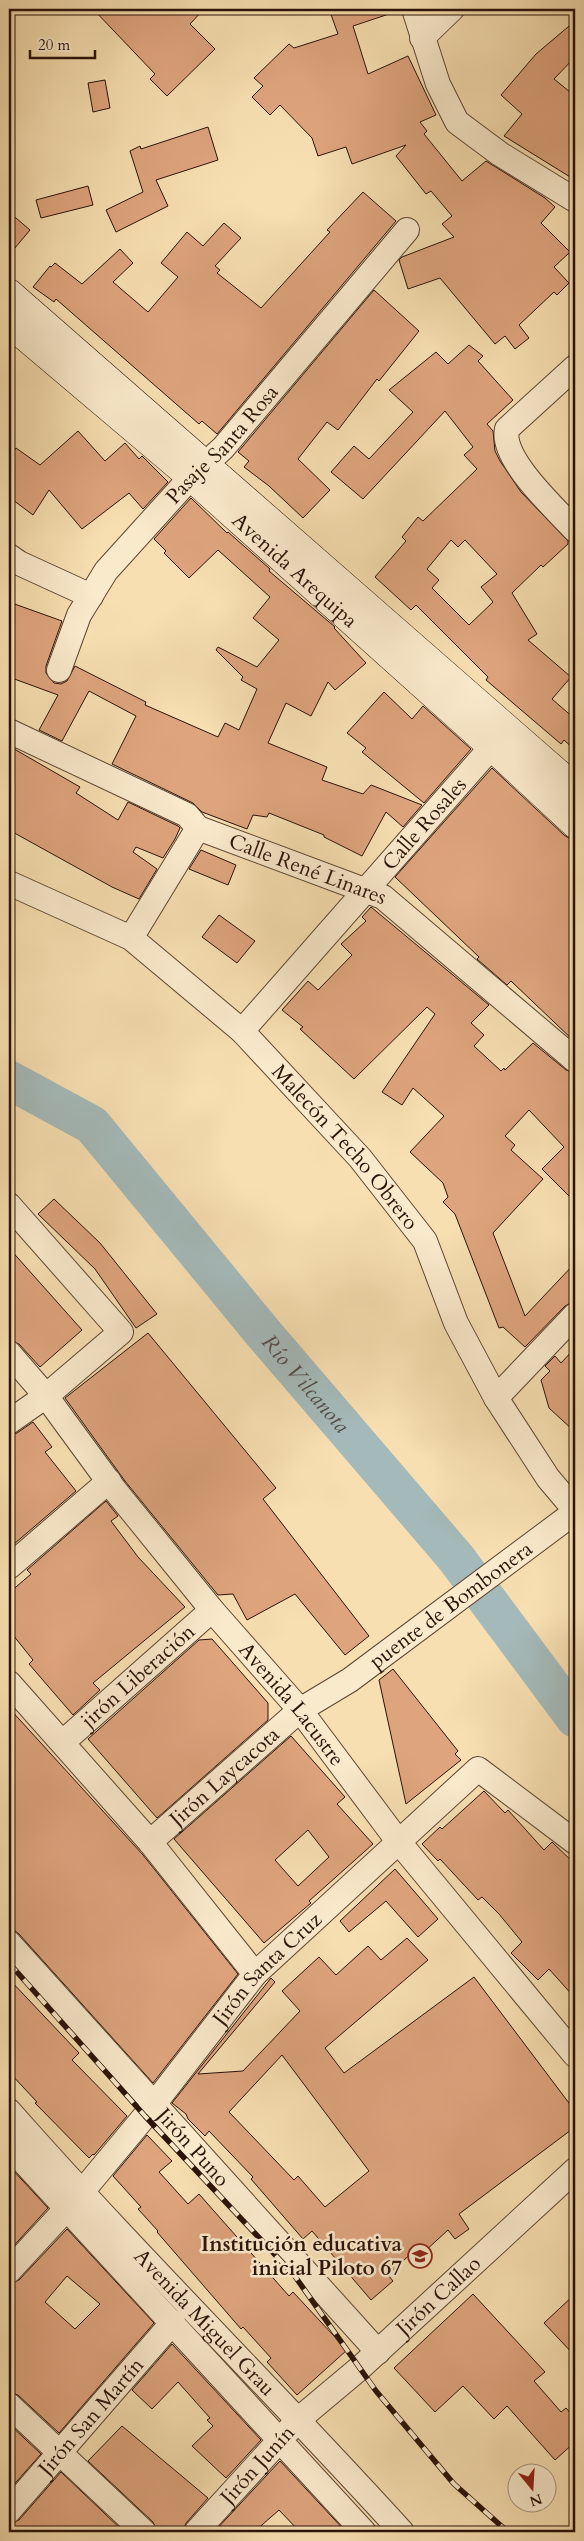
<svg xmlns="http://www.w3.org/2000/svg" width="584" height="2541" font-family="Cardo,serif">
<style>
.lines{fill:none;stroke-linecap:round;stroke-linejoin:round}
.river{stroke:#a4b9b9;stroke-width:39}
.building{fill:#dea47e;stroke:#291209;fill-rule:evenodd}
.street-casing{stroke:#5c4533;stroke-width:26}
.secondary-casing{stroke:#291209;stroke-width:29}
.street{stroke:#faeacc;stroke-width:24}
.secondary{stroke:#faeacc;stroke-width:28}
.rail-casing{stroke:#291209;stroke-width:5.5}
.rail{stroke:#faeacc;stroke-width:4;stroke-dasharray:11;stroke-linecap:butt}
.labels{text-anchor:middle;stroke-width:5;stroke-linejoin:round;paint-order:stroke}
.street-label{font-size:21px;fill:#291209;stroke:#faeacc}
.poi-label{font-size:21px;font-weight:bold;fill:#291209;stroke:#faeacc;text-anchor:end}
.water-label{font-size:22px;font-style:italic;fill:#544c47;stroke:#faeacc}
</style>
<rect width="100%" height="100%" fill="#f7dfb1"/>
<filter id="stains"><feTurbulence type="fractalNoise" baseFrequency=".004" numOctaves="4"/><feColorMatrix values="0 0 0 0 .2 0 0 0 0 .09 0 0 0 0 .02 0 0 0 .5 -.17"/></filter>
<radialGradient id="worn" r=".72"><stop offset=".6" stop-color="#630" stop-opacity="0"/><stop offset="1" stop-color="#630" stop-opacity=".3"/></radialGradient>
<g class="lines">
<path class="river" id="s1" d="M9 1080 92 1125 264 1334 456 1558 575 1718"/>
</g>
<path class="building" d="M93 9H204L190 24 215 49 167 96 150 79 155 74Z
M329 9H395V12L353 26 368 74 408 56 436 115 420 122 427 131 424 134 462 181 486 161 545 198 555 207 541 223 570 252 554 267 569 283 557 295 554 292 519 325 529 338 515 349 505 336 495 344 440 278 408 289 399 260 402 257 454 237 442 224 452 216 431 191 426 194 396 156 406 145 352 164 346 147 318 156 312 138 280 105 270 115 252 97 263 86 254 78 289 44 294 48 338 34Z
M575 21V57L554 79 575 96V180L504 136 522 114 501 95 536 54Z
M105 80 110 108 93 112 88 83Z
M208 127 218 160 156 180 168 206 116 232 106 210 143 192 130 151 140 146 141 149Z
M88 186 93 205 41 218 36 200Z
M363 192 396 221 217 434 202 421 199 424 56 299 54 302 33 287 50 266 51 267 55 263 82 284 120 249 133 263 113 282 148 312 178 277 161 263 187 232 203 246 224 223 241 238 215 266 220 270 217 273 261 308 330 232 327 230Z
M9 212 30 230 9 255Z
M374 290 419 331 379 381 377 379 338 430 327 422 298 459 330 490 303 518 269 486 244 467 249 461 238 452Z
M469 345 483 356 478 361 513 400 487 424 493 431 495 451 500 461 521 492 568 541V544L543 567 541 565 512 593 537 634 528 640 571 677 552 699 575 719V750L564 740 561 744 486 680 488 677 416 605 411 610 375 577 406 541 402 537 418 517 423 521 477 469 464 455 473 447 445 411 363 499 331 472 354 446 369 459 413 412 389 390 436 352 448 364ZM451 540 458 547 465 540 497 574 481 587 493 602 469 625 432 588 439 580 427 569Z
M78 431 105 461 125 443 139 459 142 456 168 482 143 509 129 493 82 529 49 490 33 515 9 497V458L16 448 40 465Z
M191 498 227 533 228 532 270 569 269 571 335 627 334 628 366 663 335 690 328 682 311 716 286 703 268 743 327 767 322 780 363 794 371 785 422 805 403 827 386 812 362 856 324 837V835L269 813 267 817 253 815 247 829 202 812 193 803 112 764 136 716 89 691 62 741 39 730 58 695 9 677V602L62 621 46 666V673L54 683 61 684 67 681 75 666 146 702 145 705 218 737 225 723 239 730 257 689 241 680 243 677 216 650 218 647 257 667 279 640 253 618 270 597 218 550 189 578 164 553 166 551 154 539Z
M384 692 412 719 423 706 471 749 424 803 362 752 366 748 347 733Z
M9 746 80 787 76 793 118 820 128 802 178 826 180 828 175 839 163 858 136 847 133 852 157 869 139 899 112 887 9 830Z
M492 768 564 835 575 842V1042L511 981 507 985 477 959 479 957 395 877Z
M201 850 236 865 228 885 189 869Z
M371 907 489 1005 471 1023 484 1035 474 1046 501 1071 504 1068 505 1070 533 1043 566 1070 575 1073V1202L542 1169 564 1147 529 1110 505 1136 515 1145 511 1150 543 1179 493 1233 525 1316 575 1263V1301L565 1306 525 1347 503 1327 499 1328 455 1214 443 1202 448 1197 443 1183 410 1152 444 1116 413 1088 402 1105 382 1092 435 1014 427 1007 354 1079 300 1029 303 1027 282 1010 308 981 318 990 352 955 341 944 366 921 362 917Z
M219 915 255 941 237 963 202 937Z
M54 1199 100 1243 157 1314 136 1328 95 1269 38 1214Z
M9 1248 82 1330 40 1367 19 1344 9 1340Z
M148 1333 276 1488 263 1499 369 1636 345 1655 295 1594 247 1620 233 1594 218 1595 125 1481 65 1398Z
M575 1348V1432L549 1408 541 1380 550 1371 545 1366 555 1356 561 1363Z
M33 1422 52 1447 45 1452 76 1491 14 1544 9 1537V1436L17 1433Z
M106 1501 118 1516 111 1521 138 1557 185 1607 93 1683 100 1690 73 1715 29 1664 33 1660 9 1630V1593L31 1574 27 1570Z
M212 1639 268 1703V1720L157 1818 88 1739 199 1640Z
M393 1669 458 1751 455 1754 461 1760 406 1804 379 1680Z
M9 1708 143 1855 238 1974 153 2083 19 1934 9 1926Z
M291 1736 345 1797 337 1804 373 1844 309 1901 311 1903 264 1943 174 1839ZM308 1830 329 1857 298 1886 275 1860Z
M484 1791 505 1813 508 1810 544 1850 552 1842 575 1864V1998L549 1969 538 1980 511 1953 522 1942 499 1914 482 1897 478 1900 440 1859 438 1861 422 1844 440 1827 442 1829Z
M395 1869 438 1919 418 1937 386 1901 349 1932 340 1921Z
M407 1938 428 1960 325 2048 344 2073 474 1977 575 2111V2127L459 2214 469 2229 455 2239 448 2230 424 2252 419 2246 388 2275 393 2281 371 2300 312 2231 303 2239 251 2179 253 2177 209 2131 205 2136 188 2119 186 2114 172 2103 271 1978 275 1982 198 2074 243 2071 300 2011 282 1991 319 1957 336 1975 368 1946 381 1960ZM282 2055 369 2171 325 2207 298 2176 294 2180 229 2112Z
M9 1979 79 2053 72 2060 127 2116 94 2155 93 2154 89 2158 35 2103 37 2102 9 2072Z
M147 2135 172 2161 159 2172 188 2204 199 2194 289 2296 293 2292 347 2350 297 2395 267 2362 271 2358 243 2327 241 2329 157 2232 158 2231 138 2209 141 2207 113 2176Z
M9 2166 48 2208 9 2251Z
M67 2229 154 2323 59 2433 18 2395 9 2392V2284L19 2280ZM67 2276 100 2304 75 2329 45 2302Z
M473 2294 545 2372 534 2381 561 2412 566 2408 575 2418V2442L555 2460 507 2406 494 2419 463 2386 435 2412 394 2368Z
M575 2294V2356L544 2323Z
M172 2344 261 2440 226 2478 192 2446 213 2426 207 2420 210 2418 178 2382 152 2409 132 2390Z
M9 2424 41 2454 9 2490Z
M122 2426 208 2498 186 2523 183 2532H157L153 2522 88 2461Z
M280 2461 346 2532H300L279 2510 254 2532H214Z
M61 2472 124 2532H9V2524L19 2520Z"/>
<g class="lines">
<g class="street-casing">
<g id="street">
<path d="M414 9 438 84 457 122 500 154 575 200"/>
<path d="M422 38 452 9"/>
<path d="M575 367 507 429C500 459 556 509 575 530"/>
<path d="M9 556 19 563 91 596"/>
<path id="s2" d="M59 670 79 615 106 571 191 477 223 448 407 230"/>
<path id="s3" d="M9 731 187 815 198 828 383 897 575 1060"/>
<path id="s4" d="M9 883 131 938 242 1031 360 1158 425 1241 456 1323 496 1398 548 1478 575 1510"/>
<path d="M131 938 198 828"/>
<path id="s5" d="M242 1031 503 734"/>
<path d="M9 1205 121 1332 46 1396 9 1422"/>
<path id="s6" d="M9 1353 46 1396 114 1489 212 1610 300 1710 398 1841 575 2055"/>
<path d="M496 1398 575 1315"/>
<path d="M9 1567 109 1481"/>
<path d="M9 1683 150 1842 255 1974"/>
<path id="s7" d="M63 1742 212 1610"/>
<path id="s8" d="M150 1842 300 1710 350 1680 575 1512"/>
<path id="s9" d="M9 1943 378 2352"/>
<path id="s10" d="M9 2111C136 2255 273 2390 402 2532"/>
<path d="M9 2146 364 2532"/>
<path id="s11" d="M9 2271 81 2193 145 2116 255 1974 478 1769 575 1842"/>
<path d="M9 2405 144 2532"/>
<path id="s12" d="M9 2511 173 2322"/>
<path id="s13" d="M196 2532 299 2419 361 2367 575 2170"/>
</g>
</g>
<g class="secondary-casing">
<g id="secondary">
<path d="M9 293 575 788"/>
<path id="s14" d="M9 323 191 477 492 747 575 824"/>
</g>
</g>
<use href="#street" class="street"/>
<use href="#secondary" class="secondary"/>
<g class="rail-casing">
<path id="rail" d="M9 1963 145 2116 294 2275 376 2391 454 2484 508 2532"/>
</g>
<use href="#rail" class="rail"/>
</g>
<defs>
<g id="school-ring" transform="scale(1.25)"><circle r="9.5" fill="#faeacc" stroke="#8f2418" stroke-width="1.5"/><path d="M0-5L7-2L0 1L-7-2ZM-4 1L0 2.5L4 1V4Q0 6-4 4Z" fill="#8f2418"/></g>
</defs>
<g fill-rule="evenodd">
<use href="#school-ring" x="420" y="2256"/>
</g>
<g class="labels">
<g class="street-label">
<text dy="7" stroke="none"><textPath href="#s2" startOffset="282">Pasaje Santa Rosa</textPath></text>
<text dy="7" stroke="none"><textPath href="#s14" startOffset="378">Avenida Arequipa</textPath></text>
<text dy="7" stroke="none"><textPath href="#s5" startOffset="276">Calle Rosales</textPath></text>
<text dy="7" stroke="none"><textPath href="#s3" startOffset="331">Calle René Linares</textPath></text>
<text dy="7" stroke="none"><textPath href="#s4" startOffset="434">Malecón Techo Obrero</textPath></text>
<text dy="7" stroke="none"><textPath href="#s8" startOffset="384">puente de Bombonera</textPath></text>
<text dy="7" stroke="none"><textPath href="#s7" startOffset="100">jirón Liberación</textPath></text>
<text dy="7" stroke="none"><textPath href="#s6" startOffset="451">Avenida Lacustre</textPath></text>
<text dy="7" stroke="none"><textPath href="#s8" startOffset="99">Jirón Laycacota</textPath></text>
<text dy="7" stroke="none"><textPath href="#s11" startOffset="398">Jirón Santa Cruz</textPath></text>
<text dy="7" stroke="none"><textPath href="#s9" startOffset="275">Jirón Puno</textPath></text>
<text dy="7" stroke="none"><textPath href="#s13" startOffset="339">Jirón Callao</textPath></text>
<text dy="7" stroke="none"><textPath href="#s10" startOffset="288">Avenida Miguel Grau</textPath></text>
<text dy="7" stroke="none"><textPath href="#s12" startOffset="125">Jirón San Martín</textPath></text>
<text dy="7" stroke="none"><textPath href="#s13" startOffset="91">Jirón Junín</textPath></text>
</g>
<g class="poi-label">
<text x="402" y="2251">Institución educativa<tspan x="402" dy="24">inicial Piloto 67</tspan></text>
</g>
<g class="water-label">
<text dy="8" stroke="none"><textPath href="#s1" startOffset="430">Río Vilcanota</textPath></text>
</g>
</g>
<rect width="584" height="2541" fill="none" stroke="#f7dfb1" stroke-width="30"/>
<rect x="10" y="10" width="564" height="2521" fill="none" stroke="#291209" stroke-width="2.5"/>
<rect x="15" y="15" width="554" height="2511" fill="none" stroke="#291209"/>
<g transform="translate(532 2488) rotate(162)"><circle r="24" fill="#faeacc" stroke="#a6947e"/>
<path d="M0-4L9 19L0 12L-9 19Z" fill="#8f2418"/>
<text y="-8" font-size="14" font-weight="bold" text-anchor="middle" fill="#291209">N</text>
</g>
<path d="M30 50v8h65v-8" fill="none" stroke="#291209" stroke-width="2.5"/>
<text x="38" y="50" font-size="15" fill="#291209" stroke="#faeacc" stroke-width="4" paint-order="stroke">20 m</text>
<rect width="100%" height="100%" filter="url(#stains)"/>
<rect width="100%" height="100%" fill="url(#worn)"/>
</svg>
